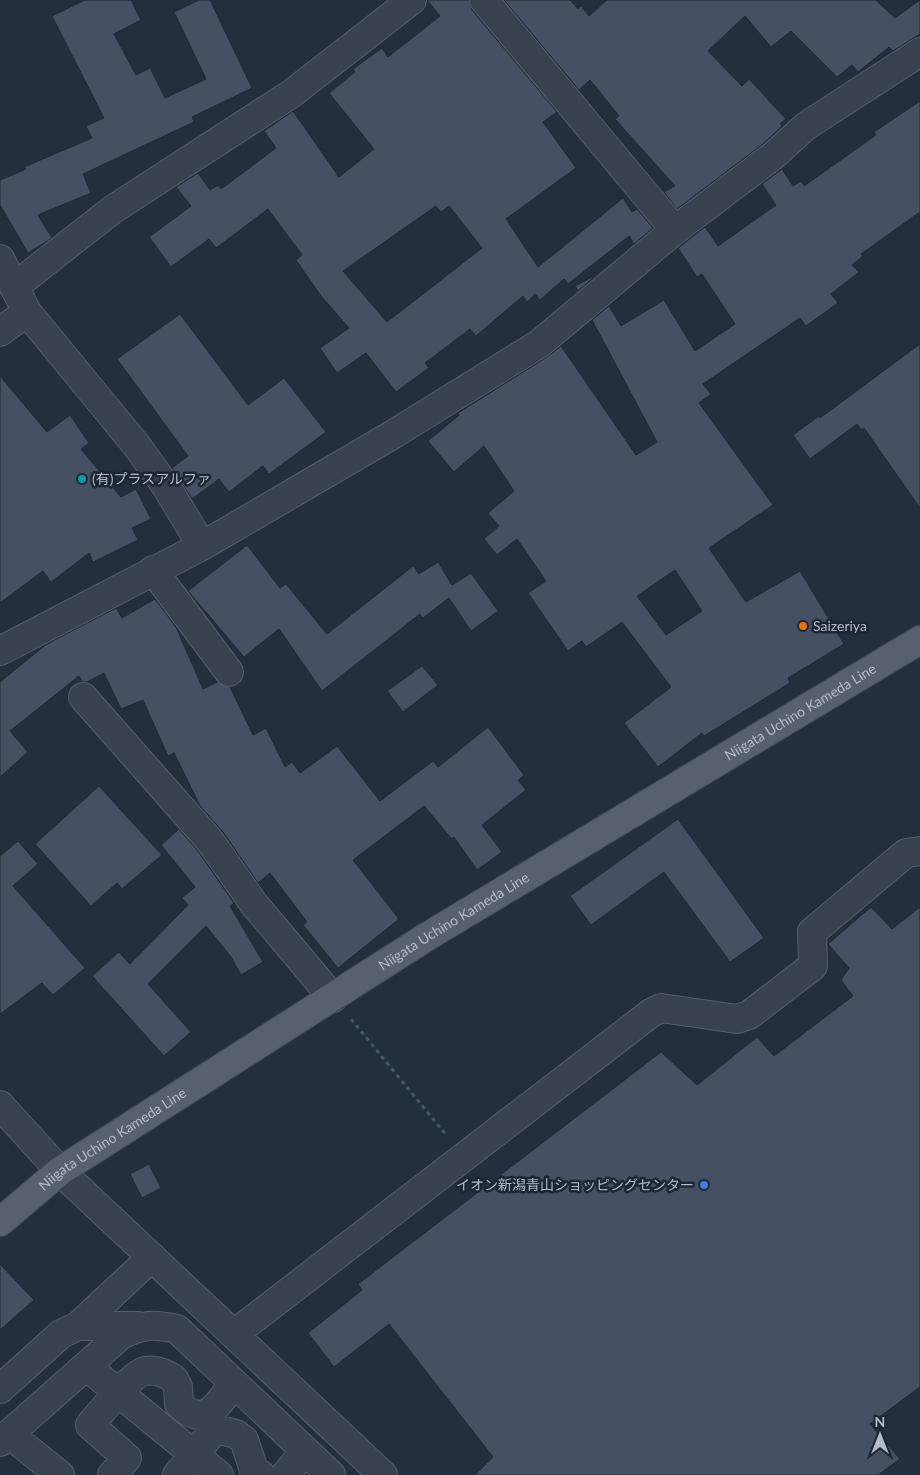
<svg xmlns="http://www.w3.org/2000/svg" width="920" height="1475" font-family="Lato,'Noto Sans JP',sans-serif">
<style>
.building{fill:#455162;stroke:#1f2835;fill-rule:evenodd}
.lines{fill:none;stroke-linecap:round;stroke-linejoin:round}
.minor-casing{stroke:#565f6c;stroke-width:30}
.major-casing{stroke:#414a57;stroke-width:30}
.path{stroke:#44595c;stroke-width:3;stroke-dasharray:4 4;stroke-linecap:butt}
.minor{stroke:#38414e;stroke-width:28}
.major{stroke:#56606e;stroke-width:28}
.culture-dot{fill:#0f9aa8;stroke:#1d2633;stroke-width:2}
.food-dot{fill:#e8710a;stroke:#1d2633;stroke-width:2}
.shop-dot{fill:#3f7fe0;stroke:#1d2633;stroke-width:2}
.labels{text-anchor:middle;stroke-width:5;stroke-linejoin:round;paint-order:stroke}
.poi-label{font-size:14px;fill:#b4bcc9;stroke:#1d2633;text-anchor:start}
.street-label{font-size:14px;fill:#b4bcc9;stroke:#1d2633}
</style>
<rect width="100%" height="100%" fill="#242f3e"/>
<path class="building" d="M85 0H131L141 20 114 34 136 75 150 68 165 98 206 79 174 12 199 0H210L252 88 192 117 194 122 83 174 91 193 38 215 52 238 28 253 0 205V180L26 169 24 167 92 138 86 126 104 118 52 16Z
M427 0H469L472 10 557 112 543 122 576 168 506 219 538 267 623 198 632 212 637 209 653 228 634 244 629 236 568 284 564 279 540 300 535 294 527 302 523 296 476 336 470 329 425 363 429 368 396 392 366 353 337 373 320 348 349 328 321 296 296 260 302 255 268 209 216 248 209 239 171 267 149 237 191 206 176 187 198 173 210 190 218 185 221 189 276 148 264 131 293 111 339 177 374 149 329 93 355 72 353 69 382 48 388 57 440 16ZM436 206 441 212 449 206 482 248 387 322 343 271Z
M504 0H570L578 9 581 6 589 16 607 0H876L895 18 920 0V34L893 51 889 47 858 72 852 65 837 77 791 31 771 47 745 16 708 51 742 86 749 79 786 119 780 124 782 126 763 144 677 209 664 192 675 186 615 119 619 116 590 80 579 90Z
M920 101V212L861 254 863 256 852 265 859 272 831 294 838 303 806 326 800 318 703 384 711 394 699 403 773 505 709 548 746 602 800 571 844 644 788 678 790 683 704 736 702 733 658 767 624 723 671 687 622 622 586 647 582 641 568 651 528 593 546 581 517 539 497 555 484 539 499 526 488 513 514 491 484 446 454 472 428 441 459 415 458 413 547 357 561 346 636 455 657 442 592 320 609 306 621 326 664 300 695 351 735 324 702 274 697 277 678 248 705 227 718 246 776 205 762 184 782 169 793 186 801 181 804 186 876 135 874 132ZM675 570 702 611 666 635 637 596Z
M592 277 593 278 578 291 575 286Z
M180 314 248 405 284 378 326 432 269 474 263 466 229 492 219 479 192 499 172 468 188 456 117 359Z
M920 344V508L864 428 861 430 857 424 810 459 793 435 819 416 820 418Z
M0 376 47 432 70 415 89 443 81 449 121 497 136 489 151 519 132 528 138 540 93 562 89 553 51 582 43 571 0 603Z
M247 545 280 588 286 584 327 634 413 566 419 574 438 562 452 585 471 573 498 611 471 631 449 598 423 618 420 614 322 691 279 629 244 657 188 591Z
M155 599 176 627 203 689 217 682 230 687 253 735 266 728 285 767 292 762 300 773 337 746 380 801 433 761 438 767 488 727 524 775 518 780 526 790 482 825 502 852 477 870 454 837 452 839 424 806 353 860 399 919 338 968 303 925 307 922 270 873 258 883 223 832 200 806 174 753 168 756 143 700 121 709 104 673 87 682H82L79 676 10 731 28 752 0 777V682L44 646 58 638 116 608 122 618Z
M422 666 438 685 403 712 387 691Z
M99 786 162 855 122 889 117 883 91 906 35 844Z
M678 819 764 938 730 962 664 872 591 925 570 896Z
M179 829 198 851 234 903 230 906 263 962 241 975 231 957 206 926 148 984 191 1032 164 1056 92 976 119 952 130 964 188 905 182 898 195 887 161 845Z
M18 841 38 864 13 886 85 968 53 995 42 983 0 1014V856Z
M871 907 892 929 920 907V1387L870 1424 900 1459 878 1475H475L493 1457 389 1324 334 1367 308 1333 362 1290 358 1284 661 1052 697 1085 757 1037 774 1056 853 996 841 980 849 968 828 944Z
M149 1164 161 1188 142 1198 130 1174Z
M0 1264 34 1300 0 1330Z"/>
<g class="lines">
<g class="minor-casing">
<path id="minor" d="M484 0 675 230
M0 259 27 312 137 446 166 486 202 546
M14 287 112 210 291 94 412 0
M0 332 27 312
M153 570 229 672
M0 651 202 546 392 435 539 344 675 230 773 156 806 126 920 52
M83 697 210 841 254 904 333 998
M0 1105 60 1171 383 1475
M78 1326 152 1257
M234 1334 651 1013 661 1008 737 1019 749 1015 813 966 812 932 906 853 920 851
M86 1366 219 1475
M0 1389 61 1334 78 1326H138
M9 1434 60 1475
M0 1442 121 1335C143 1324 154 1324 177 1329L331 1475
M112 1475 127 1458 90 1425C100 1413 132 1374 145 1371 156 1369 165 1373 174 1379L178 1387 179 1404C205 1430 218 1404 234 1383
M177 1475 211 1434 221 1430 236 1434 244 1440 254 1470 261 1475
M285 1475 305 1451"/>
</g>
<g class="major-casing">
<g id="major">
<path id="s1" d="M0 1222 60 1171 428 936 920 640"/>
</g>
</g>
<path class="path" d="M351 1019 447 1136"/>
<use href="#minor" class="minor"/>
<use href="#major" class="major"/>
</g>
<circle class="culture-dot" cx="82" cy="479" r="5"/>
<circle class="food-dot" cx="803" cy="626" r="5"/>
<circle class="shop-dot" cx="704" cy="1185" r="5"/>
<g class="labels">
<g class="poi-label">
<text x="92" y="484">(有)プラスアルファ</text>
<text x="813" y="631">Saizeriya</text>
<text x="694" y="1190" text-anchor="end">イオン新潟青山ショッピングセンター</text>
</g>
<g class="street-label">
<text dy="5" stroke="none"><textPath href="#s1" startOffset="950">Niigata Uchino Kameda Line</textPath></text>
<text dy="5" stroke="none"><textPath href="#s1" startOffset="545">Niigata Uchino Kameda Line</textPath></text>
<text dy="5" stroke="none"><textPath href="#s1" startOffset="140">Niigata Uchino Kameda Line</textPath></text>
</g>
</g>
<g transform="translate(880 1435)" stroke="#1d2633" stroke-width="4" paint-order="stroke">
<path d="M0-4L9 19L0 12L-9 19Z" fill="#b4bcc9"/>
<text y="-8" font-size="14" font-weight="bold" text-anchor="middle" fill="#b4bcc9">N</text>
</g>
</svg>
